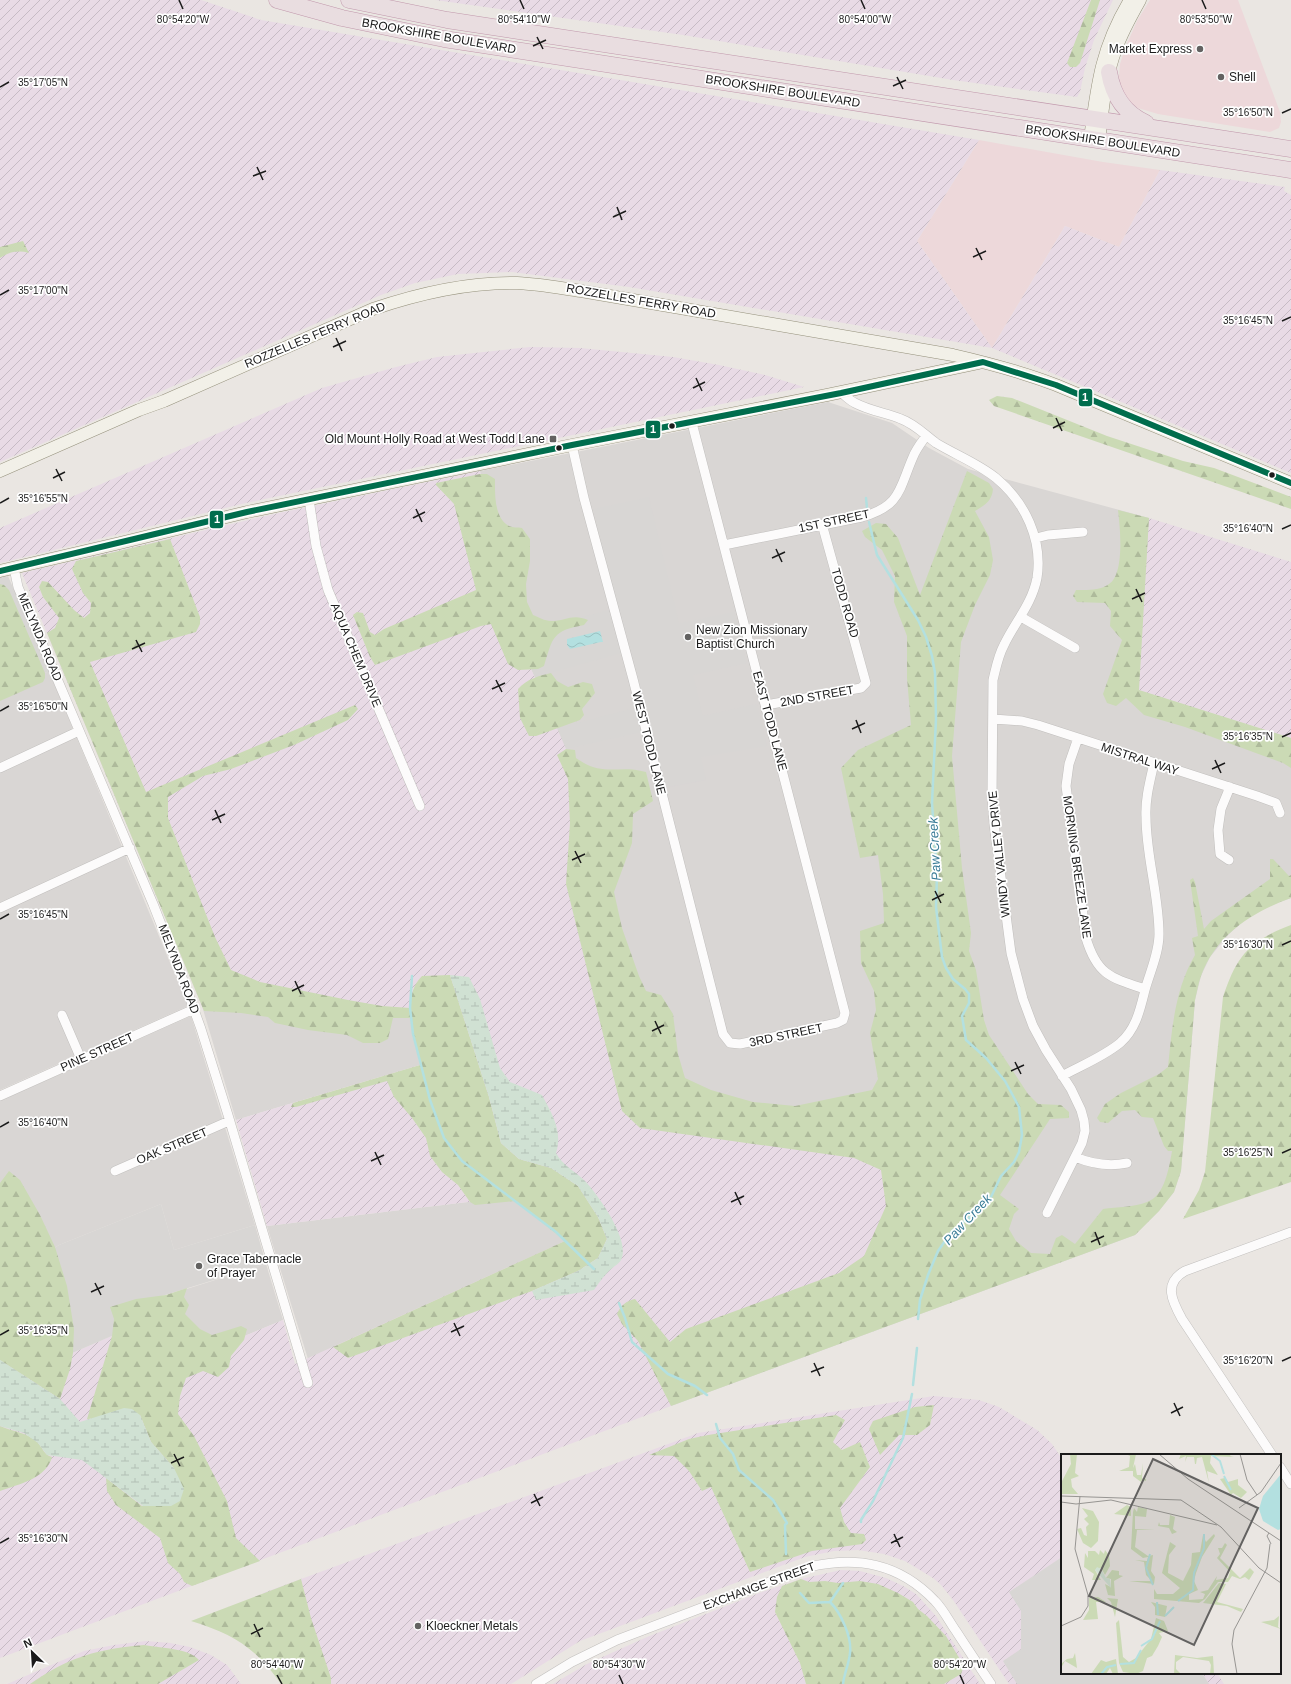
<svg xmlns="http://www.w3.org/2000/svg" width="1291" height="1684" font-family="Helvetica,sans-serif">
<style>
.residential{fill:#d9d6d4}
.commercial{fill:#edd8da}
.industrial{fill:url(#industrial-furrows)}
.religious{fill:#d8d6d4}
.forest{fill:url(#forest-firs)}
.wetland{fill:url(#wetland-marsh)}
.water{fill:url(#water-waves)}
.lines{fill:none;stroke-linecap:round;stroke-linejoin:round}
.stream{stroke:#b3e0e0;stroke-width:2.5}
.street-casing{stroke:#c1bfbd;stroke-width:10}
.secondary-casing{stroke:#94907b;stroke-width:13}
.highway-casing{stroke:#c198ac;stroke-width:17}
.street{stroke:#fcfbfb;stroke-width:9}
.secondary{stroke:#f2f0e8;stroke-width:12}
.highway{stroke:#e9dde0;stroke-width:16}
.bus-1-casing{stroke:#fff;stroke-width:9}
.bus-1{stroke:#006d4d;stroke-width:6}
.ticks{fill:none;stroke:#1b1b1b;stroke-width:1.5}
.poi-dot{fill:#636261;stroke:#fff;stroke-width:1.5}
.bus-dot{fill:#1b1b1b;stroke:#fff;stroke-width:1.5}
.labels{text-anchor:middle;stroke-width:3.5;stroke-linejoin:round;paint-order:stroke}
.street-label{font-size:12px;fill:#1b1b1b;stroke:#fff}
.poi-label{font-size:12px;fill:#1b1b1b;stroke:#fff;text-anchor:start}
.water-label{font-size:13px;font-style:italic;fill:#3b7d98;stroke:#fff}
.inset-river{fill:none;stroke:#b3e0e0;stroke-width:2}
.inset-road{fill:none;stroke:#979592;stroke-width:1}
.view{fill:#636261;fill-opacity:0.15;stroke:#636261;stroke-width:2}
.inset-edge{fill:none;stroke:#1b1b1b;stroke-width:2}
.ticks-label{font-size:10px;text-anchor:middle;fill:#1b1b1b;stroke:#fff;stroke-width:3.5;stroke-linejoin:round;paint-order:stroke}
.line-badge{stroke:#fff;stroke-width:1.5}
.badge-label{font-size:11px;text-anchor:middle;font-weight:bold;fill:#fff}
</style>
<defs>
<pattern id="industrial-furrows" width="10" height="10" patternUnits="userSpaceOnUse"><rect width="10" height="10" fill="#e8dae5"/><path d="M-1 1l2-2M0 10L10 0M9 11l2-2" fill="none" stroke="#c6bac4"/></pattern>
<pattern id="forest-firs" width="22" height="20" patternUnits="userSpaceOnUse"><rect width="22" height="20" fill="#cbdab5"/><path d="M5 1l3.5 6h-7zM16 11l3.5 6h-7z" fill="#aeba9b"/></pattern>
<pattern id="wetland-marsh" width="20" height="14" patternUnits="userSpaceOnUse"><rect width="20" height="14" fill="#d0e1d3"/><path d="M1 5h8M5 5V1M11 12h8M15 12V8" fill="none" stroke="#b2c0b5"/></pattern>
<pattern id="water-waves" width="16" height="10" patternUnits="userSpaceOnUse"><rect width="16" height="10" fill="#b3e0e0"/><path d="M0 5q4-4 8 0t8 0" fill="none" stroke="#99c0c0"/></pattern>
</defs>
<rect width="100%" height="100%" fill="#eae6e2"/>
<path class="residential" d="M828 402 892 423 929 448 968 469 1149 518 1139 690 1291 738V898L1272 905 1249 916 1229 934 1210 957 1201 976 1195 1000 1181 1171 1174 1192 1159 1211 1135 1235 671 1406 649 1105 580 878 611 850 508 617 480 471Z
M49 671 188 1006 0 1090V695Z
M202 1006 411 1015 413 1034 420 1065 236 1120Z
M191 1016 255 1225 174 1250 161 1204 59 1245 0 1283V1101Z
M510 1197 566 1241 308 1359 267 1226Z
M266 1264 283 1320 191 1358 174 1293Z"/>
<path class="commercial" d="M1150 0H1238L1280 112 1281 122 1279 128 1270 132 1158 114 1138 108 1128 100 1120 85 1119 76 1120 64 1126 46 1137 21Z
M979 140 1103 162 1160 170 1119 247 1065 226 992 348 917 241Z"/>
<path class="industrial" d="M0 0H201L261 20 979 140 917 241 992 348 1065 226 1119 247 1160 170 1285 187 1284 191 1291 195V473L992 348 629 287 512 272 458 274 415 283 381 295 0 462Z
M435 0H1113L1094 40 1085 68 1080 92 1077 97 953 80 683 35Z
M530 347 580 348 673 357 719 365 765 375 804 387 246 503 0 563V528L322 388 396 367 437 357Z
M480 471 508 617 612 850 580 879 649 1105 931 1132 921 1228 687 1392 671 1406 0 1658V1384L128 1329 191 1358 283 1320 295 1364 565 1241 510 1197 267 1226 236 1120 420 1065 413 1034 411 1015 202 1006 22 573 279 513Z
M1149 518 1291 562V738L1138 690Z
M934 1396 979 1400 999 1407 1037 1430 1052 1444 1062 1459V1673H1217L1224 1684H1009L953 1600 941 1585 933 1578 905 1561 884 1554 858 1550 834 1551 805 1557 580 1641 511 1684H319L263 1593 698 1433Z
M841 1570 860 1571 886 1578 903 1586 916 1594 936 1616 980 1684H553L587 1664 647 1637 762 1592 801 1579Z
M146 1641 170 1643 190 1647 211 1655 227 1665 241 1684H7L84 1651 114 1645Z"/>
<path class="religious" d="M649 497 679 623 734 612 747 663 693 675 703 716 757 704 767 746 701 757 706 780 664 788 650 730 566 749 557 728 643 706 629 651 535 677 515 634 617 608 593 509Z
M8 576 49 671 0 695V577Z
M161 1204 174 1250 255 1225 266 1264 113 1311 128 1329 0 1384V1283L59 1245Z
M1062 1557V1673H1202L1209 1684H1017L1003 1661 1021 1649V1611L1009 1592Z"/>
<path class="forest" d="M1091 0H1100L1080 63 1076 67H1070L1067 63Z
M23 241 29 253C18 250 9 252 0 258V247Z
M997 396 1012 398 1107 436 1183 461 1214 468 1291 497V509L994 406 989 400Z
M967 471 989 483 993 489C992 501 985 505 975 511L989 537 993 560 990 575 975 605 961 642 952 756 962 868 971 933 969 951 976 970 984 1020 989 1035 1028 1094 1038 1104 1061 1105 1069 1112V1118L1050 1119 1000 1195 1019 1209 1014 1214 1009 1229 1016 1241 1031 1253 1050 1254 1056 1238 1062 1235 1075 1244 1103 1209C1117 1207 1134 1207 1147 1202 1165 1196 1169 1167 1172 1151H1168L1164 1146 1153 1118 1142 1117 1135 1110 1122 1111 1108 1123 1100 1122 1097 1118 1105 1104 1121 1093 1159 1074 1168 1067C1172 1028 1175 989 1195 955L1192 938 1198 936 1190 880 1193 878 1195 882 1204 929 1211 921 1270 879V859H1273L1289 876 1291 875V898C1252 912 1216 935 1201 976 1198 984 1197 992 1195 1000L1181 1171 1174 1192 1159 1211 1135 1235 671 1406 638 1341 622 1324 617 1314C621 1305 626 1301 635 1299L670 1342 686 1329 839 1273 864 1256 886 1206 881 1170 854 1158 640 1128 622 1111 566 884 570 823 568 779 557 755 566 749 575 750 576 758C604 778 618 764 646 772L653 801 633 814 632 843 614 892 622 928 639 976 646 991 661 995 673 1014 678 1054 685 1078 711 1090 753 1102 795 1106 872 1090 878 1079 870 1033 876 1010 874 991 861 963 860 931 884 923 883 894 878 855 860 858 841 768 858 750 911 725 907 678V636L894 602 895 576 882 550 865 537 862 531 876 523 886 524 898 538 920 595Z
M480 474H487L495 479C495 494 494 518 509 526 513 528 518 527 522 528L530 539V561L526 584 527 602 533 615C538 617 545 621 551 621 565 621 573 613 588 620L584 625C552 631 553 637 544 666L538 669 518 670 508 664 491 624 481 626 375 665 370 657 353 615 357 612 363 613 370 632 375 635 384 629 476 590 454 504 436 485V483Z
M1118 510 1149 518 1139 690 1291 738V768L1283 763 1185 727 1144 715 1126 698 1116 706 1107 703 1103 694 1122 640 1110 626 1111 611 1105 603 1077 602 1073 596 1076 590C1086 590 1100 591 1109 584 1125 574 1120 526 1118 510Z
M170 539 200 617V624L196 632 90 662 146 792 355 705 358 709 348 720 294 745 231 769 203 776 168 797V818L215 937 231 970 260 982 348 1000 382 1006 410 1008C411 995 413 985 422 976L450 975 489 1097 501 1143 519 1159 551 1168 578 1186 598 1217 607 1239 598 1258 578 1271 532 1291 348 1358 333 1347 565 1241 515 1201 475 1205 470 1202 458 1185 442 1172 430 1156 426 1138 412 1118 394 1097 387 1081 296 1107H291L293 1103 420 1065 413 1034 411 1018H393L388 1039 380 1043H363L347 1035 308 1030 275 1023 268 1017 241 1013 204 1011 47 633 55 628 59 618 43 597 39 587 42 581 48 582 74 610 84 618 90 613 91 603 83 593 72 569 76 561Z
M0 584 4 585 9 590 45 673V678L43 682 0 701Z
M551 673 557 681 568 687 583 682 592 684 595 693 582 709 584 715 580 720 536 736H529L520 718 518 689C527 679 538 676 551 673Z
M1291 925V1182L1183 1219 1199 1190 1205 1172 1223 997C1237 955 1249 941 1291 925Z
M9 1171 20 1180 40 1215 55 1247 67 1286 74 1329 73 1353 70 1369 60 1399 0 1360V1183Z
M187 1288 184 1297 189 1305 185 1314 200 1329 212 1335 241 1326 247 1329 244 1340 231 1356 229 1367 218 1377 203 1371 186 1378 180 1396 178 1414 194 1436 227 1501 236 1538 260 1561 192 1586 184 1582 180 1574 168 1563 160 1538 116 1505 107 1491 106 1478 142 1506 153 1505 174 1468 151 1442 140 1415 87 1419 112 1336 114 1319 110 1307 136 1299 166 1295Z
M934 1405 930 1425 917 1435H899L880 1455 869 1429 873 1421 915 1407Z
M836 1415 845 1420 833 1442 842 1450 860 1442 870 1467 840 1508 844 1522 851 1533 864 1534 866 1540 862 1544 812 1551 750 1572 711 1487 702 1491 689 1471 674 1456 649 1455 689 1439 708 1435Z
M0 1426C14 1432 27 1432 38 1443 43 1448 44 1455 52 1457 46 1479 19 1484 0 1491Z
M301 1579 311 1618 331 1678V1684H281C255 1647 233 1634 191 1621Z
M801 1579 809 1582 825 1581 838 1583 860 1581 878 1584 898 1593 913 1602 918 1609 927 1616 946 1636 964 1666 961 1674 944 1684H806L800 1663 775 1612 777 1597 782 1586Z
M144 1645C160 1648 189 1648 199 1660L158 1684H30C69 1657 97 1649 144 1645Z"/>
<path class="wetland" d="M450 975 469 977 480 999 500 1068 510 1082 542 1095C552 1114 563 1131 556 1153 562 1165 575 1171 585 1181 598 1195 631 1240 621 1260 618 1265 611 1268 607 1273 602 1278 598 1284 594 1290L536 1300 532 1291 578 1271 598 1258 607 1239 598 1217 578 1186 551 1168 519 1159 501 1143 489 1097Z
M0 1360 60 1399 80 1422 124 1408 132 1409 140 1415 151 1442 174 1468 184 1489 180 1501 171 1506H143L82 1460 47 1455 38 1443 24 1433 0 1426Z"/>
<path class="water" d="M600 631 603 642H601L570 649 567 645V639Z"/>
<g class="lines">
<path class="stream" d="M866 498 867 508
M869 522 877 555 918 620 926 637 932 656 935 673 936 719 932 803 937 874 936 907 942 957 946 968 953 979 965 989 969 994V1003L962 1016 966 1040 986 1058 1005 1081 1019 1107 1022 1135 1019 1152 1014 1162 1001 1176 991 1197 968 1219 963 1222 952 1231 938 1251 928 1275 920 1300 918 1319
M412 976 410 1008 413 1034 430 1100 444 1138 462 1161 556 1232 594 1269
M619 1303 625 1318 632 1342 668 1374 695 1386 707 1395
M913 1385 917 1348
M716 1424 720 1438 733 1454 739 1470 773 1500 787 1523 785 1525 786 1554
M861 1522V1520L873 1501 903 1438 912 1394
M800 1593 809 1603 830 1602
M830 1602C841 1613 852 1637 850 1653 849 1664 844 1674 843 1684
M830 1602 843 1583"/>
<g class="street-casing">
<path id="street" d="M841 393C846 396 850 401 855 403 870 411 887 413 901 419 915 424 925 435 936 443 956 455 979 464 996 478 1025 502 1043 540 1037 578 1032 604 1015 622 1004 645 998 656 996 668 993 680L992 796 994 824 1011 953 1023 999 1033 1026 1046 1050 1071 1089 1081 1110 1084 1121 1085 1131 1082 1143 1047 1213
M572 445 584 498 633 679 723 1034 730 1043 740 1044 837 1023 843 1020 845 1013 692 423
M309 499 316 546 328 590 420 806
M1036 538 1048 535 1083 532
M724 545 862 517C901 506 899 489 913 457 916 449 921 443 926 436
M14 568 18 587 153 904 188 993 201 1029 228 1115 308 1383
M1021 617 1075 648
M766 705 861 688 866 683 822 524
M993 719 1022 721 1038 725 1257 796 1276 803 1280 813
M1078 738 1069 764 1066 786 1086 938C1097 975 1111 978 1145 989
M0 768 79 731
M1229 860 1220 854 1218 830 1221 809 1230 787
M0 908 130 848
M62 1015 81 1059
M1062 1076C1080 1066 1103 1057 1120 1043 1136 1029 1140 1010 1145 990 1150 972 1159 953 1159 934 1159 895 1146 856 1146 817 1145 799 1150 781 1154 763
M0 1096 194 1009
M1075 1157C1092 1164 1108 1167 1127 1163
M115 1171 229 1121
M1272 1455 1182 1319C1172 1301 1163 1283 1185 1271L1291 1232
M1280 1467 1291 1484
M536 1684 572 1662 617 1640 809 1567C857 1556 899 1563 935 1601 943 1609 949 1621 956 1631 967 1648 979 1666 991 1684"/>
</g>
<g class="secondary-casing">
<path id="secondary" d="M1090 139C1097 85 1101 48 1130 0
M1099 140C1103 110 1105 78 1116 49 1122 32 1131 16 1140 0
M0 471 139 410 164 401 373 309C420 293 467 282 517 283 539 284 560 288 581 291L953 355C988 363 1022 372 1056 385L1291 483
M0 571 120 543 247 512 572 445 827 395 979 363"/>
</g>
<g class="highway-casing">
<path id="highway" d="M277 0 342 18 444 39 1291 170
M349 0 447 20 1291 149
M1109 72C1113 96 1124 113 1146 123"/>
</g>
<use href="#street" class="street"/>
<use href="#secondary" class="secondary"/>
<use href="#highway" class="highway"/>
<g class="bus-1-casing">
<path id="bus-1" d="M0 571 247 512 572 445 841 393 983 362 1056 385 1291 483"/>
</g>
<use href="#bus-1" class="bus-1"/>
</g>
<path class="ticks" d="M179 0 183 9M520 0 524 9M861 0 865 9M1202 0 1206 9M537 37 543 49M533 46 546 40M897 77 903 89M893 86 906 80M0 87 9 82M1282 113 1291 109M257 167 263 180M253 176 266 171M617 207 622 220M613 217 626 211M976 248 982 260M973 257 986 251M0 295 9 290M1282 321 1291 317M336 338 342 351M333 347 346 341M696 378 702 391M693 388 705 382M1056 418 1062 431M1053 428 1065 422M56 469 62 481M53 478 65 472M0 503 9 498M416 509 422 522M413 518 425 512M1282 529 1291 525M776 549 782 562M772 558 785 552M1136 589 1142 602M1132 599 1145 593M136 640 142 652M132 649 145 643M496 680 502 692M492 689 505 683M0 711 9 706M856 720 861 733M852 729 865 723M1282 737 1291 733M1215 760 1221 773M1212 769 1225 763M215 810 221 823M212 820 225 814M575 851 581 863M572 860 585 854M935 891 941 903M932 900 944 894M0 919 9 914M1282 945 1291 941M295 981 301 994M292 991 304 985M655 1021 661 1034M652 1031 664 1025M1015 1062 1021 1074M1011 1071 1024 1065M0 1127 9 1122M375 1152 381 1165M1282 1153 1291 1149M371 1161 384 1155M735 1192 741 1205M731 1202 744 1196M1095 1232 1100 1245M1091 1242 1104 1236M95 1283 101 1295M91 1292 104 1286M454 1323 460 1336M451 1332 464 1326M0 1335 9 1330M1282 1361 1291 1357M814 1363 820 1376M811 1372 824 1367M1174 1403 1180 1416M1171 1413 1183 1407M174 1454 180 1466M171 1463 184 1457M534 1494 540 1506M531 1503 543 1497M894 1534 900 1547M0 1543 9 1538M891 1543 903 1537M254 1624 260 1637M251 1634 263 1628M277 1675 282 1684M619 1675 623 1684M960 1675 964 1684"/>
<g class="poi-dot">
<circle cx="1200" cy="49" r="4"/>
<circle cx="1221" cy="77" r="4"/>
<rect x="549" y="435" width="8" height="8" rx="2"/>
<circle cx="688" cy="637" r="4"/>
<circle cx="199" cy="1266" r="4"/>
<circle cx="418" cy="1626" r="4"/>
</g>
<g class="bus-dot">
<circle cx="672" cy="426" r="3.5"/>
<circle cx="559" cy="448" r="3.5"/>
<circle cx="1272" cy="475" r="3.5"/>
</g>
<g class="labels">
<g class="street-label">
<text transform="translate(439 36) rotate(10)" y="4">BROOKSHIRE BOULEVARD</text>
<text transform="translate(783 91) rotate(9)" y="4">BROOKSHIRE BOULEVARD</text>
<text transform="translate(1103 141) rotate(9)" y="4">BROOKSHIRE BOULEVARD</text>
<text transform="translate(641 301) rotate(10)" y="4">ROZZELLES FERRY ROAD</text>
<text transform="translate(315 335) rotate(-23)" y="4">ROZZELLES FERRY ROAD</text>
<text transform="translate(834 521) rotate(-12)" y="4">1ST STREET</text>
<text transform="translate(845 603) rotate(74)" y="4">TODD ROAD</text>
<text transform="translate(40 637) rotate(67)" y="4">MELYNDA ROAD</text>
<text transform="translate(356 655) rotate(67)" y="4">AQUA CHEM DRIVE</text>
<text transform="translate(817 696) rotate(-10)" y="4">2ND STREET</text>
<text transform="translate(770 721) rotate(75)" y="4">EAST TODD LANE</text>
<text transform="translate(649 743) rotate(76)" y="4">WEST TODD LANE</text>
<text transform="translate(1140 759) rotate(18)" y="4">MISTRAL WAY</text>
<text transform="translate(999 854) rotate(-96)" y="4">WINDY VALLEY DRIVE</text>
<text transform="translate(1077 867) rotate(82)" y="4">MORNING BREEZE LANE</text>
<text transform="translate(179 969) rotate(69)" y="4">MELYNDA ROAD</text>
<text transform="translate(786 1035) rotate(-12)" y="4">3RD STREET</text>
<text transform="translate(97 1052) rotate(-24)" y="4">PINE STREET</text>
<text transform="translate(172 1146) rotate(-23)" y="4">OAK STREET</text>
<text transform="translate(759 1586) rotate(-20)" y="4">EXCHANGE STREET</text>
</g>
<g class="poi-label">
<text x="1192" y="53" text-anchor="end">Market Express</text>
<text x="1229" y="81">Shell</text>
<text x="545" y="443" text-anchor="end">Old Mount Holly Road at West Todd Lane</text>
<text x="696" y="634">New Zion Missionary<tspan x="696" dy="14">Baptist Church</tspan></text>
<text x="207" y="1263">Grace Tabernacle<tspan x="207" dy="14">of Prayer</tspan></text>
<text x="426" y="1630">Kloeckner Metals</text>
</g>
<g class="water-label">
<text transform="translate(934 849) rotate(-93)" y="5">Paw Creek</text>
<text transform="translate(967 1219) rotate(-47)" y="5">Paw Creek</text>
</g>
</g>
<g transform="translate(1061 1454)">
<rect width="220" height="220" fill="#eae6e2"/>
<path d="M9 0H16L14 19 18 22 10 25 11 33 17 40H0L1 27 10 10ZM65 0H75L72 14 74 10 76 21H80L82 9 81 24 85 25V27L81 26 78 36 80 28 72 22V17H58L68 13 69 2ZM120 0H170L169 2 173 3 150 2 149 9 157 21 146 17 148 29 141 3 136 4 135 10H134L133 3H126L124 8 125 2 118 5ZM164 24 167 28 177 25V31L186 38 180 44 172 39 170 41 159 25ZM66 51 70 53V62L53 60ZM77 53 86 55 85 63 74 62V75L94 76H76L74 93 87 102 92 101 90 117 94 123 93 130 68 127H91L85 121 83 108 74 106 86 107 87 103 82 104 70 95 72 58 73 54 76 58ZM21 54 32 57 38 68 37 87 30 94 22 89 16 75 20 74 23 81 26 82 25 73 28 70 23 65 27 62ZM109 61 114 63 112 75 116 78 111 80 108 74 97 72 98 68 99 71H108ZM153 80 154 82 141 103 135 119 133 127 137 136 128 140V146L142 145 144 140 139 138 147 136 156 122 155 126 167 124 169 118 156 104 159 100 157 94H161L164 89 166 91 159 104 179 124 189 114 193 118 188 126 184 123 179 125 171 122 167 128H157L144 145 138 149 93 145V135L96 140H112L119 134 101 119 109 88 115 92 108 101 107 119 122 127 130 111 131 99 139 98 142 81 145 88ZM39 96 43 100 44 96 48 101 49 112 44 121 40 114 34 116 40 126H31L33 120 23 113 24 99 27 104V97H34L38 101ZM51 116 58 117V121L62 122 53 127 54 142 47 141 44 130 50 133V125L45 124ZM158 129 165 130 156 148 182 155 180 158 166 152 142 149ZM37 143 45 148H35L37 165 22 166 28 156V144ZM46 144 57 145 54 163 50 148ZM90 148 106 152 104 163 94 161V153ZM218 162 217 173 220 175 200 168 213 166ZM95 164 103 167 107 177 98 179 101 183 97 192 91 202 86 204 82 217 75 220 62 218 58 209 55 169 58 166 62 203 68 208 75 204 90 185ZM14 199 16 214 4 207 0 214V210L6 205 12 204ZM114 201 136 204 152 202 153 220H149L150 211 148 207 122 203 115 208V215L120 220H113ZM55 205 57 220H52L49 214 45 220H30L40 206 45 208Z" fill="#cbdab5"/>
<path d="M36 113 40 115 45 124 49 125 50 134 34 116Z" fill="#d0e1d3"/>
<path d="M220 20V75L217 76 202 67 198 55 202 42Z" fill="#b3e0e0"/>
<path class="inset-river" d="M150 0 159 7 163 20M163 22 170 36M89 100 85 114 92 131M117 147 132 136 133 119 143 94V80M96 148 97 161M104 162 113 153M80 192 91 185 99 167M59 210 73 209 80 196M40 220 46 213 55 211"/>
<path class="inset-road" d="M98 0 127 25 220 87M179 0 186 26 196 41M0 42 120 46 160 73 198 114 220 129M0 48 15 50 50 46 156 71M178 54 200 38 220 9M208 79 206 82 210 90M0 172 20 163 27 152V141L14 95 19 42M176 220 171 190 173 176 206 114 209 90"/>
<path class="view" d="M92 5 197 54 133 191 28 142Z"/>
<rect width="220" height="220" class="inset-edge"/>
</g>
<g class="ticks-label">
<text x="524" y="23">80°54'10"W</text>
<text x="865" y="23">80°54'00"W</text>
<text x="183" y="23">80°54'20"W</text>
<text x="1206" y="23">80°53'50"W</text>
<text x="43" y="86">35°17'05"N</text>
<text x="1248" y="116">35°16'50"N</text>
<text x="43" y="294">35°17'00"N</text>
<text x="1248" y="324">35°16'45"N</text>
<text x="43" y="502">35°16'55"N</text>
<text x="1248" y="532">35°16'40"N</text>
<text x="43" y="710">35°16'50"N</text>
<text x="1248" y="740">35°16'35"N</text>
<text x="43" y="918">35°16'45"N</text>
<text x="1248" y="948">35°16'30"N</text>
<text x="43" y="1126">35°16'40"N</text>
<text x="1248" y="1156">35°16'25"N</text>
<text x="43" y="1334">35°16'35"N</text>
<text x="1248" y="1364">35°16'20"N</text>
<text x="43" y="1542">35°16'30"N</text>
<text x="277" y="1668">80°54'40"W</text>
<text x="619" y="1668">80°54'30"W</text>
<text x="960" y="1668">80°54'20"W</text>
</g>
<g class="line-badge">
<rect x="1078" y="388" width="15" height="19" rx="4" fill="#006d4d"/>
<rect x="645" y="420" width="16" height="19" rx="4" fill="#006d4d"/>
<rect x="209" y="510" width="15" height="19" rx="4" fill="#006d4d"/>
</g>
<g class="badge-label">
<text x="1085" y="401">1</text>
<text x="653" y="433">1</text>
<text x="217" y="523">1</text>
</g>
<g transform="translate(32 1652) rotate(335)" stroke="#ffffff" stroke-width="3" paint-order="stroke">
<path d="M0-3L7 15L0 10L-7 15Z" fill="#1b1b1b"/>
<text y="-6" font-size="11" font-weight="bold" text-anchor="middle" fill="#1b1b1b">N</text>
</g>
</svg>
